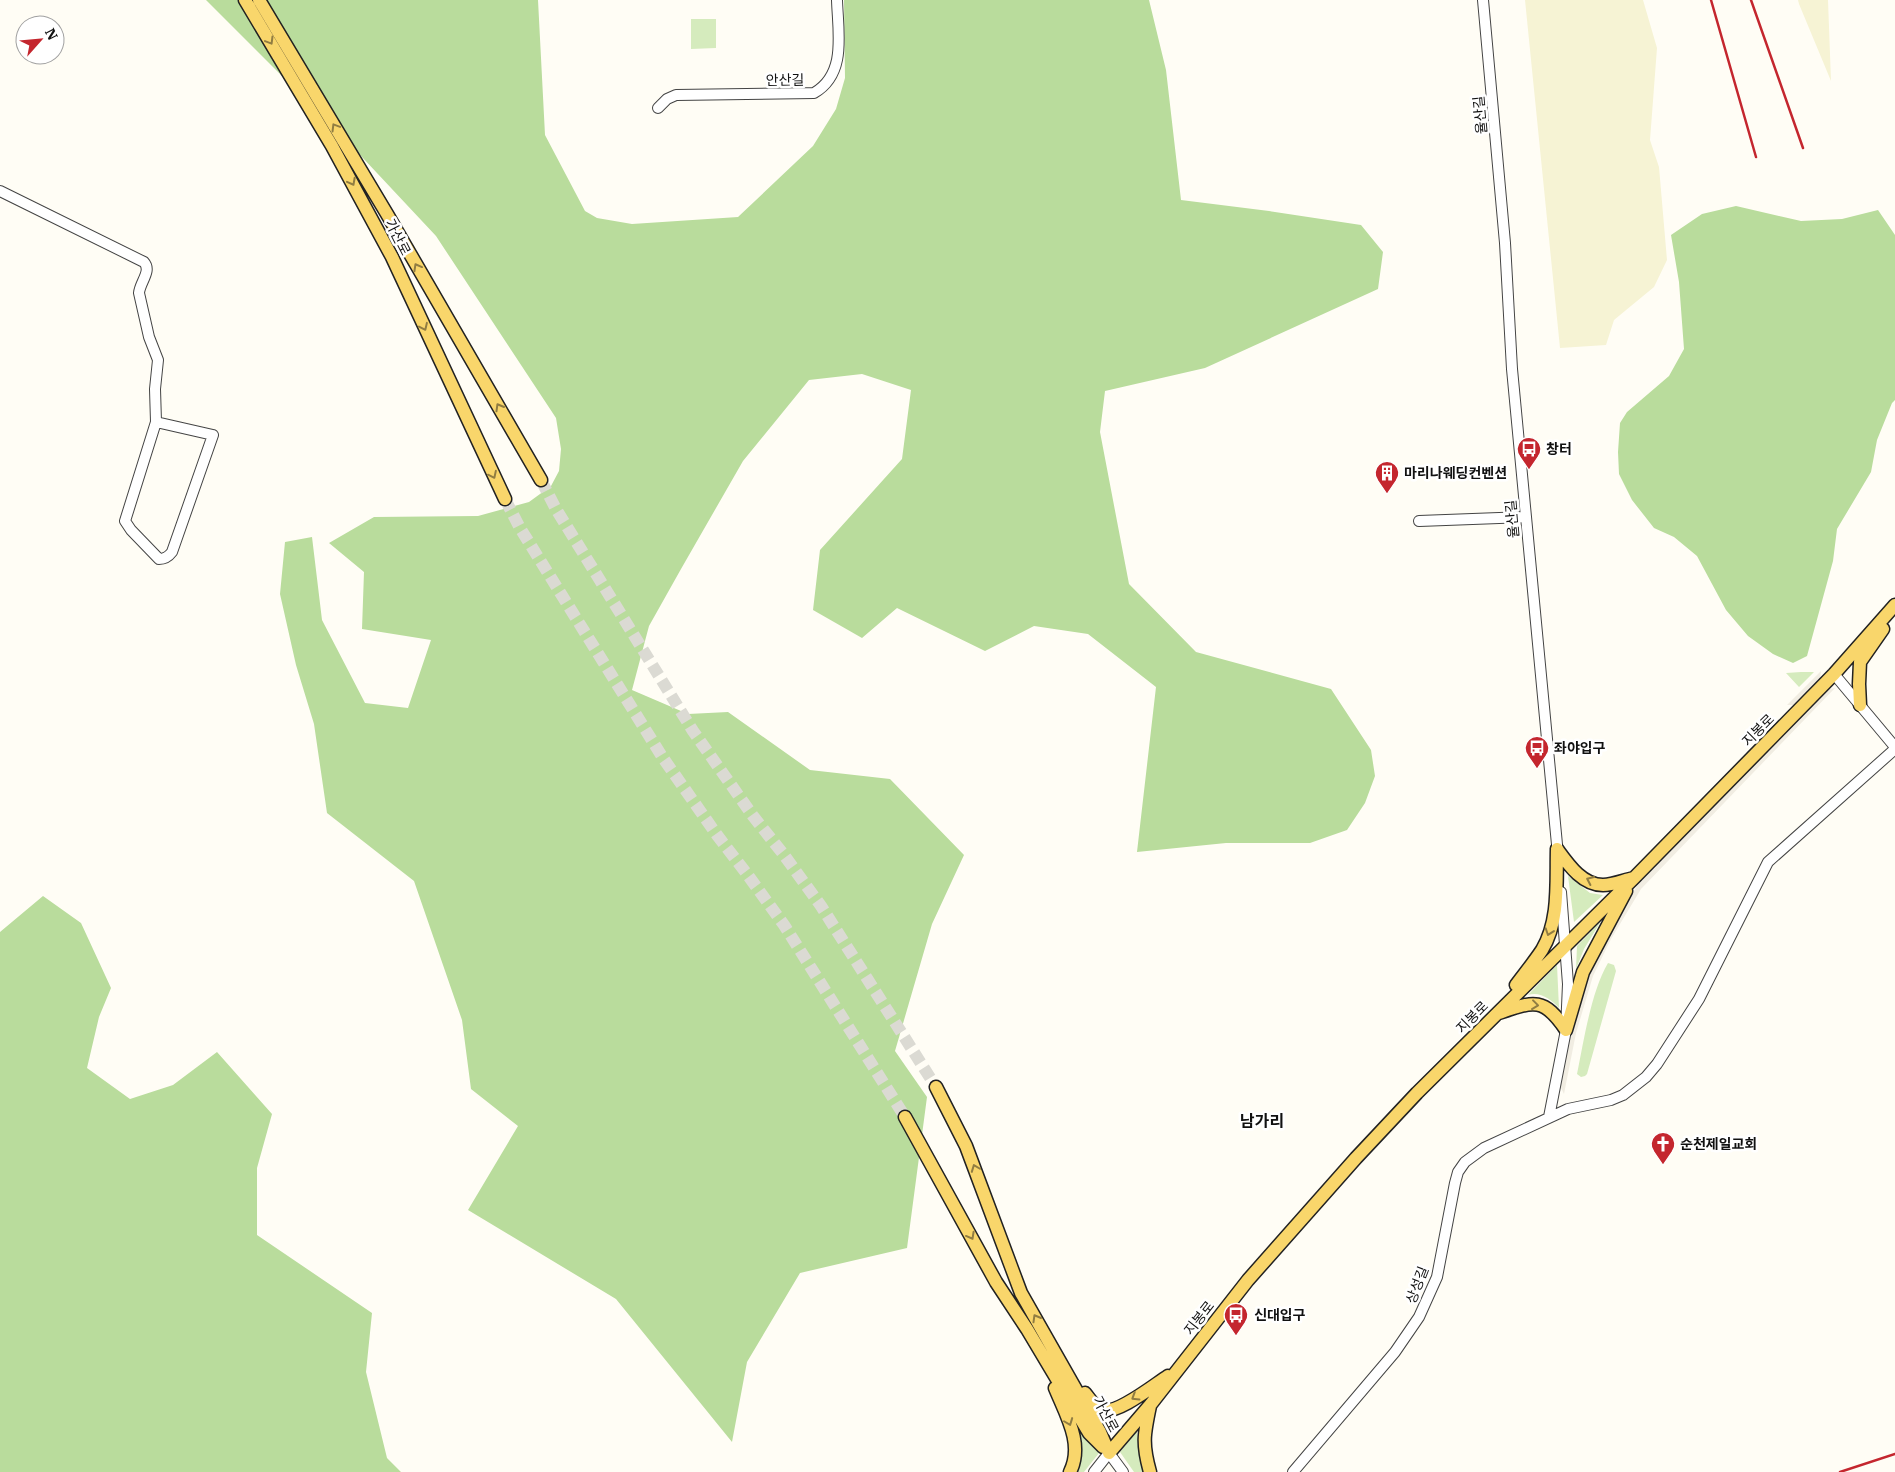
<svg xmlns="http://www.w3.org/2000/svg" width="1895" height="1472" font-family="'IBM Plex Serif','Noto Sans KR',serif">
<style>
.farmland{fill:#f6f3d4}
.green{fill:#d5ebbd}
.forest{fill:#b9dc9c}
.plaza{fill:#f1ede2}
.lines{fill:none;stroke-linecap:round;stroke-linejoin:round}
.major-tunnel{stroke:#dbdad3;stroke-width:12;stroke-dasharray:12 6;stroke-linecap:butt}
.minor-casing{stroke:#444;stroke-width:12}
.major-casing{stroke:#222;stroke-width:15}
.minor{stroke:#fff;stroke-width:10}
.major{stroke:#f9d66b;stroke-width:12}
.rail{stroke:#c4262e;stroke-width:2.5}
.oneway{stroke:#917d42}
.labels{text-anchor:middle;stroke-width:5;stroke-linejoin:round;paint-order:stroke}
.street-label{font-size:14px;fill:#111;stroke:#fff}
.poi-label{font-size:14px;font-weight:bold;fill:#111;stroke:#fff;text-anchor:start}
.quarter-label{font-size:16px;font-weight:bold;fill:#111;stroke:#fff}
</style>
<rect width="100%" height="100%" fill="#fffdf5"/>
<path class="farmland" d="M1525 0H1643L1657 48 1650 140 1659 167 1667 260 1654 287 1614 320 1606 345 1560 348Z
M1798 0H1828L1831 81 1799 4Z"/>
<path class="green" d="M691 19H716V48L691 49Z
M1801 672H1814L1799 687 1786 673Z
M1568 876 1590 893 1603 895 1574 922Z
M1601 921 1584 949 1576 969 1577 946Z
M1608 963 1614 965 1616 971 1587 1074 1585 1076 1581 1077 1577 1074C1584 1040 1591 992 1608 963Z
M1557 965 1559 1008C1552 1000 1540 991 1528 995Z
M1070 1414 1099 1453 1084 1472H1078C1085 1448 1081 1435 1070 1414Z
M1137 1431 1139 1451 1143 1472H1134L1120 1452Z"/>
<path class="forest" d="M206 0H538L545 135 585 211 597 218 632 224 738 217 813 146 836 109 845 78 844 0H1149L1166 70 1181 200 1269 211 1361 225 1383 252 1378 289 1205 368 1105 391 1100 432 1129 584 1196 652 1331 689 1371 750 1375 776 1365 803 1347 830 1310 843H1226L1137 852 1156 687 1088 634 1034 626 985 651 897 608 862 638 813 610 820 550 902 459 911 390 862 374 809 380 743 461 681 569 649 626 632 690 688 714 728 712 810 770 890 779 964 855 932 924 895 1051 927 1097 907 1248 800 1273 747 1362 732 1442 616 1299 468 1210 518 1126 471 1089 462 1020 414 881 327 813 314 724 296 665 280 594 285 542 312 537 322 620 365 703 408 708 431 640 362 629 364 572 329 543 374 517 478 516 529 502 551 486 559 471 561 449 556 418 436 236 347 141Z
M1736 206 1801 221 1842 219 1878 210 1895 235V400L1892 403 1877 440 1871 472 1837 529 1833 561 1807 656 1793 663 1773 654 1748 636 1726 610 1697 556 1674 537 1654 528 1632 500 1619 474 1618 452 1620 423 1627 412 1669 376 1684 349 1679 282 1671 235 1702 214Z
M43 896 81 923 111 988 99 1017 87 1068 130 1099 173 1085 217 1052 272 1114 257 1168V1235L372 1313 366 1372 387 1458 401 1472H0V932Z"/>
<path class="plaza" d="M1821 671 1820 679 1798 701 1793 705H1787Z
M1835 688 1641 889 1611 939 1593 976 1576 1033 1564 1094 1560 1086 1571 1031 1588 975 1598 952 1637 886 1824 693 1829 689Z"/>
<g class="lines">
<path class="major-tunnel" d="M541 480 556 509 693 731 753 816 784 855 821 906 936 1087
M505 499 520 528 663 758 717 835 747 874 784 925 905 1117"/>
<g class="minor-casing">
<path id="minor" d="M1483 0 1505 243 1512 369 1558 855
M658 108 667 99 676 95 814 93C847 74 838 33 837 0
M0 191 144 262C152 271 140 282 139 293L149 337 158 360 155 389 156 422 125 521 131 530 159 559C165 559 169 556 172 552L213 435 156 422
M1419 521 1526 517
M1834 674 1895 747
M1549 1117 1566 1030 1568 984 1561 892
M1094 1472 1109 1453 1123 1472
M1293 1472 1395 1352 1419 1317 1437 1277 1455 1183 1458 1172 1465 1162 1484 1148 1568 1109 1611 1100 1623 1095 1646 1077 1657 1064 1699 999 1768 862 1895 749"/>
</g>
<g class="major-casing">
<path id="major" d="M245 0 332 146 392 257 505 499
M259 0 387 214 541 480
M1860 705 1859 684 1860 662 1883 629
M1557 849C1568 864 1582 885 1603 885 1613 885 1624 880 1634 878
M1516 985C1525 973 1534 962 1542 950 1560 920 1556 882 1557 849
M1499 1013C1534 1001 1544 997 1566 1030
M1566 1030 1583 972 1626 891
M936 1087 966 1146 1021 1293 1100 1432 1109 1453
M905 1117 996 1282 1027 1329 1089 1433 1103 1447
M1055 1388C1066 1415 1084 1444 1070 1472
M1085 1393C1090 1399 1095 1408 1102 1410 1117 1415 1154 1385 1168 1376
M1150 1406C1144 1434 1142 1444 1150 1472
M1109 1453 1151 1404 1248 1280 1356 1158 1417 1093 1634 878 1834 674 1895 605"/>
</g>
<use href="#minor" class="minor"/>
<use href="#major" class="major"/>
<path class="rail" d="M1711 0 1756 157
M1751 0 1803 148
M1840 1472 1895 1454"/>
</g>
<defs><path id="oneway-chevron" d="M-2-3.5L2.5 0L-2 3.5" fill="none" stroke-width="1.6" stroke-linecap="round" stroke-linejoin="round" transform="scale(1.25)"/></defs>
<g class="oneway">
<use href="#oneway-chevron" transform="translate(270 41) rotate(59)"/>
<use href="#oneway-chevron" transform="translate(335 127) rotate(-121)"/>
<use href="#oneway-chevron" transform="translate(352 182) rotate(62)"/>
<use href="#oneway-chevron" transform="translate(417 267) rotate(-119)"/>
<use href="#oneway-chevron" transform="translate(424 327) rotate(65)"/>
<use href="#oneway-chevron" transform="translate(499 407) rotate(-120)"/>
<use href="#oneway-chevron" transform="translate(493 475) rotate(64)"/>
<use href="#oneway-chevron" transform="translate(1590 880) rotate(-155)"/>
<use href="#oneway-chevron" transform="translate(1549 932) rotate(109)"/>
<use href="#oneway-chevron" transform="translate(1535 1005) rotate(7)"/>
<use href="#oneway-chevron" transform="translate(975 1168) rotate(-111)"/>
<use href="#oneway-chevron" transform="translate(971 1236) rotate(61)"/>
<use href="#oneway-chevron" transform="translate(1036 1318) rotate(-120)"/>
<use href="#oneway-chevron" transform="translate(1135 1397) rotate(148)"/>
<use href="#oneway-chevron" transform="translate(1069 1422) rotate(69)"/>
</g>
<defs>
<g id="bus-pin" transform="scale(1.25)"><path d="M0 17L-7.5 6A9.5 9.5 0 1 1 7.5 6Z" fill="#c4262e" stroke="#fff"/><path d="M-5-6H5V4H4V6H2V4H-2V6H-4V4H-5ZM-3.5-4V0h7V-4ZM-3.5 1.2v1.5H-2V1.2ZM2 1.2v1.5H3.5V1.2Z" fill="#fff"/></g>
<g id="building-pin" transform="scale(1.25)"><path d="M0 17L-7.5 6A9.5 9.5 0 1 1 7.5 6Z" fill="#c4262e" stroke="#fff"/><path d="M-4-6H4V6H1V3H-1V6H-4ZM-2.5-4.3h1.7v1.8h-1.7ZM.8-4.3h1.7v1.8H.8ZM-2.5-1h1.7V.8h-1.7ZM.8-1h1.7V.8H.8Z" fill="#fff"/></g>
<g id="church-pin" transform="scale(1.25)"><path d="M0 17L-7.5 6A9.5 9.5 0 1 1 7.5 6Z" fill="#c4262e" stroke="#fff"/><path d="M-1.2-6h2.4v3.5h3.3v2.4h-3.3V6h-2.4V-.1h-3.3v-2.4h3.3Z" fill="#fff"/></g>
</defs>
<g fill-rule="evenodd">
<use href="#bus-pin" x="1529" y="449"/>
<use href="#building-pin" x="1387" y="473"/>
<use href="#bus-pin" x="1537" y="748"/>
<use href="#church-pin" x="1663" y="1144"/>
<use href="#bus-pin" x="1236" y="1315"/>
</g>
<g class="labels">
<g class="street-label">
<text transform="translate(785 80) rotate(-1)" y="5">안산길</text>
<text transform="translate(1480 115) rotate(-95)" y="5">율산길</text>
<text transform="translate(398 237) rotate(63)" y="5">가산로</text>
<text transform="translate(1512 519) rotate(-95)" y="5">율산길</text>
<text transform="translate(1758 730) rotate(-45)" y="5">지봉로</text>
<text transform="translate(1472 1017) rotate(-45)" y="5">지봉로</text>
<text transform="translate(1417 1285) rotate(-69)" y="5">상성길</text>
<text transform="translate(1199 1318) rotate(-52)" y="5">지봉로</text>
<text transform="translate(1106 1414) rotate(62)" y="5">가산로</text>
</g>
<g class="poi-label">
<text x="1546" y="454">창터</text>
<text x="1404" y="478">마리나웨딩컨벤션</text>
<text x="1554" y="753">좌야입구</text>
<text x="1680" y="1149">순천제일교회</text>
<text x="1254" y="1320">신대입구</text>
</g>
<g class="quarter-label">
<text x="1262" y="1127">남가리</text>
</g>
</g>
<g transform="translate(40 40) rotate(63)"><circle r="24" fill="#ffffff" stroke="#a0a0a0"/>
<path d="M0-4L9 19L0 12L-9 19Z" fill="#c4262e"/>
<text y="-8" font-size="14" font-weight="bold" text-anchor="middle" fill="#111111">N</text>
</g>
</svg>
